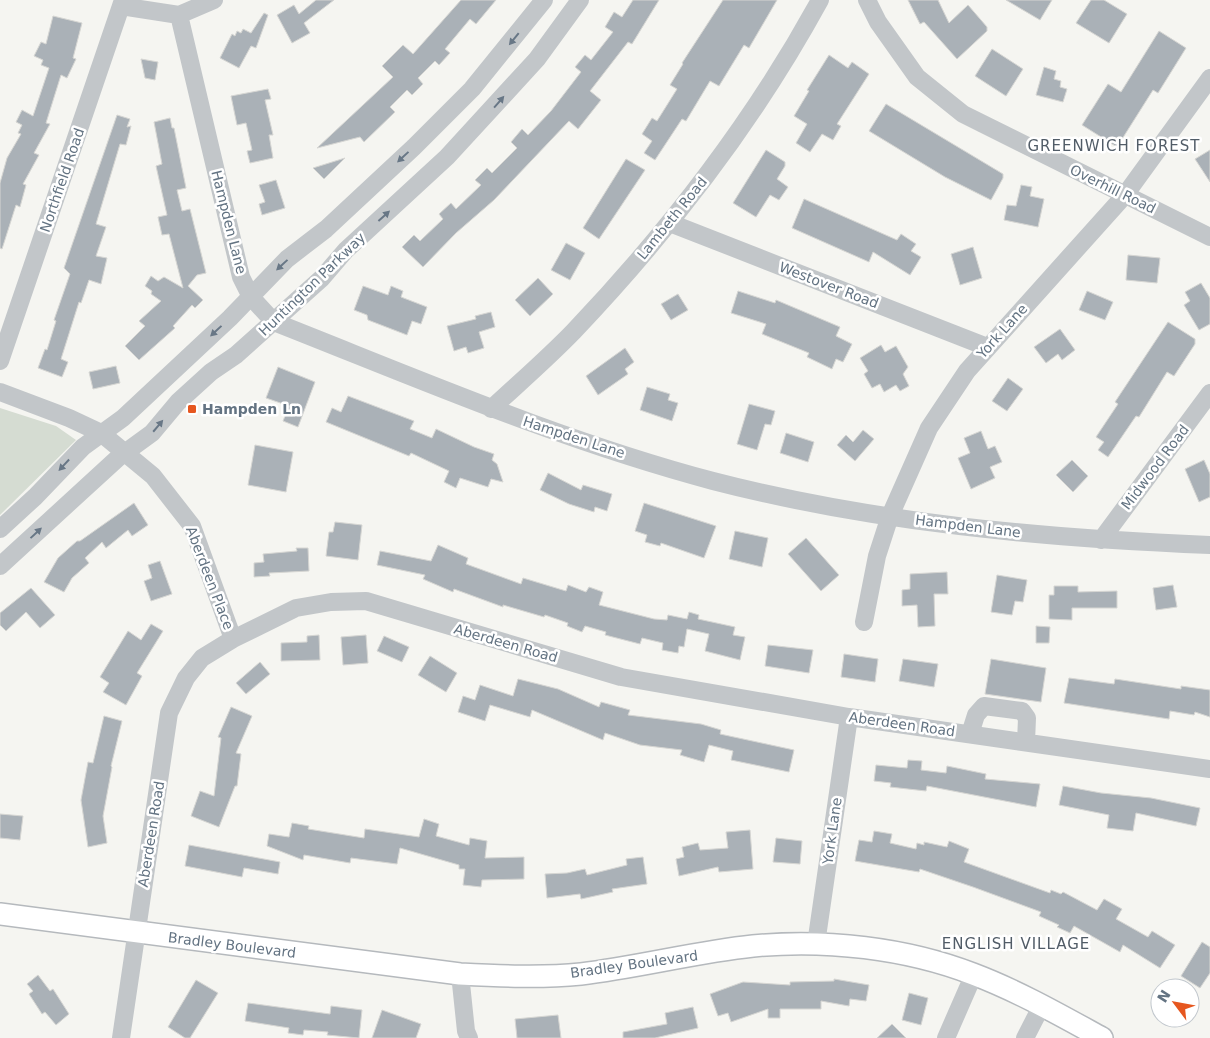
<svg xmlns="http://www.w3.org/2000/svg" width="1210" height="1038" font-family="'DejaVu Sans',sans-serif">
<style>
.green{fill:#d5dcd2}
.building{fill:#aab1b7;stroke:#d6d6d3}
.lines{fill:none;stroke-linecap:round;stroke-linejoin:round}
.major-casing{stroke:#b5b9bd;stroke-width:24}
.minor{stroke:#c2c6c9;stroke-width:18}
.major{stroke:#fff;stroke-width:21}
.oneway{fill:#687786}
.poi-dot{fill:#e6571f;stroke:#fff;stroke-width:2}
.labels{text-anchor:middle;stroke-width:5;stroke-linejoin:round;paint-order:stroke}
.street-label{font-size:14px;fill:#637382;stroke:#fff}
.poi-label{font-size:14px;font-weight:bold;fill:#637382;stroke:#fff;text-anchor:start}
.neighbourhood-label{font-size:15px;letter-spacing:1px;fill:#515c67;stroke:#fff}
</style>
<rect width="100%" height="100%" fill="#f5f5f1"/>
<path class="green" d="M0 408 56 426 76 440 0 515Z"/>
<path class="building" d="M316 0H334L304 23 310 33 292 43 277 15 294 5 299 14Z
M461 0H496L476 24 470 19 445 49 450 53 439 65 435 61 418 78 423 84 412 95 407 90 390 107 395 112 364 142 360 137 317 148 393 77 382 66 403 45 413 54Z
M633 0H659L632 44 628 42 590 91 601 100 578 129 569 121 494 200 456 233 423 267 402 247 414 235 420 241 443 219 439 214 451 203 456 209 481 185 475 180 487 168 492 173 517 148 511 142 522 129 528 135 551 111 581 72 575 67 585 55 591 60 613 32 605 27 614 12 622 17Z
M723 0H777L749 48 744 45 719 86 710 81 686 121 682 119 655 160 644 153 652 141 642 134 652 118 657 121 677 89 670 85 683 64 682 63Z
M908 0H938L949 23 968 5 987 27V31L957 59 924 22 920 24Z
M1006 0H1052L1040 20Z
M1091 0H1104L1127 14 1109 43 1076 23Z
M264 13 268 15 256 48 251 46 239 68 220 58 232 34 235 36 237 31 241 33 243 29 251 33Z
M53 16 82 23 73 58 76 59 67 78 61 75 46 123 50 124 34 153 39 155 23 184 26 185 20 207 16 205 2 249 0 248V183L7 158 21 134 18 133 22 125 16 122 22 110 33 116 49 68 41 65 43 60 34 56 41 42 46 44Z
M1159 31 1186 48 1158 93 1153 90 1117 147 1082 125 1108 84 1121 92Z
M992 49 1023 69 1006 96 975 76Z
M829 55 848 68 852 62 869 74 837 124 841 126 833 140 822 134 810 152 796 143 807 124 794 116 809 91 807 90Z
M141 59 158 62 155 80 145 78Z
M1044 67 1056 71 1054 79 1061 81 1060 87 1067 89 1063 102 1036 95Z
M268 89 271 99 265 100 273 135H269L273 158 250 163 247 151 252 150 246 123 237 125 231 96Z
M886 104 1003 174V178L991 200 945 177 869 131Z
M117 115 130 119 127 127 131 126 126 145 120 144 96 224 106 227 96 256 107 258 101 284 89 280 81 303 79 302 61 359 68 362 62 377 38 368 45 349 47 350 56 321 54 320 70 274 64 268Z
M170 118 172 128H174L186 188 177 190 182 211 190 209 206 273 197 275 188 286 203 300 195 308 192 305 173 326 175 328 139 360 125 346 145 326 139 321 161 301 151 294 152 291 145 286 151 276 158 281 164 277 183 288 169 234 162 235 158 217 167 215 156 166 162 164 154 122Z
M766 150 785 162V166L777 179 788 187 779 200 770 195 756 217 733 203Z
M1210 150V182L1195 159Z
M345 158 324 179 313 168Z
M626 159 645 170 599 239 583 228Z
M276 180 285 208 262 215 259 204 265 202 259 185Z
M1021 185 1032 187 1030 196 1044 199 1038 227 1004 220 1007 205 1016 206Z
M804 199 897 240 901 234 916 244 911 251 921 257 910 275 873 252 869 262 792 228Z
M566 243 585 253 570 280 551 270Z
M973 247 982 278 960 285 951 254Z
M1128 255 1160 258 1157 283 1126 280Z
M538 278 553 294 530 316 515 300Z
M1201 283 1210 298V324L1199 330 1184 305 1190 301 1185 292Z
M363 286 388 295 391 286 403 291 401 297 427 307 421 324 412 321 407 335 368 320 367 315 354 310Z
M738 291 775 303 776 300 840 327 836 336 852 344 843 362 836 359 832 369 807 357 809 353 762 334 766 324 731 313Z
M1087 291 1113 302 1105 320 1079 310Z
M678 294 688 310 671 320 661 304Z
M491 312 495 327 479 332 484 348 468 353 466 347 454 351 447 326 476 319 475 316Z
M1168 322 1195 339V344L1174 376 1167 372 1139 417 1136 416 1108 457 1098 450 1104 442 1096 437 1118 404 1115 402Z
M1060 329 1075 350 1062 360 1058 354 1046 363 1034 347Z
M881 345 885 352 896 346 908 367 903 374 909 386 900 391 896 385 884 392 880 384 872 388 864 374 868 371 860 358Z
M625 348 634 362 625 369 628 374 598 395 586 376Z
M116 366 120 383 93 389 89 372Z
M278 367 315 382 298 427 283 421 289 406 266 398Z
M1008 378 1023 389 1007 411 992 401Z
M647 387 670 394 668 400 678 403 672 421 640 410Z
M348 396 414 421 410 429 432 438 436 429 474 447 494 454 492 460 497 464 503 482 491 479 488 487 460 478 456 488 444 482 449 471 411 453 409 456 326 422 332 408 341 412Z
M749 404 775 411 771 425 765 424 757 450 737 444Z
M863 430 874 439 855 461 837 445 846 435 853 442Z
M981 431 988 449 995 446 1002 462 990 467 995 478 971 489 958 458 970 453 964 438Z
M786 433 814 442 808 462 780 453Z
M255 445 293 452 286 492 248 485Z
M1072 460 1088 476 1073 492 1056 475Z
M1204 460 1210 474V497L1199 502 1185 469Z
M548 473 581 490 583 485 612 494 607 511 595 507 594 512 569 504 540 490Z
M134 503 148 525 132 536 128 530 106 548 102 542 85 558 89 563 72 578 64 592 44 582 58 558 77 541H80Z
M644 503 716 526 704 558 661 543 660 546 645 542 647 535 635 531Z
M335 522 362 525 358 560 326 556 329 532H333Z
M735 531 768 538 762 567 729 559Z
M806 538 839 575 821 591 788 554Z
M438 545 468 558 466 564 521 584 523 578 566 591 568 585 586 592 589 587 603 592 599 605 654 619 667 620 668 615 687 619 689 612 699 615 698 619 735 627 733 635 745 637 740 660 705 651 709 634 687 629 684 647 679 646 678 653 662 650 663 643 642 638 640 644 605 635 606 632 585 626 582 632 567 626 568 623 545 615 544 617 503 605V607L454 589 453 592 423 579 425 575 377 565 380 551 431 561Z
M296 548H308L309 571 269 573 270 576 254 577V563L264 562 263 554 297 551Z
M160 561 172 594 151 601 144 581 152 578 148 565Z
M947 572 948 594H934L935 626 918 627 917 605 902 606V590L910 589V574Z
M997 575 1027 580 1023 602 1015 601 1012 615 991 612Z
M1173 585 1177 607 1156 610 1153 588Z
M1054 586H1078V592L1117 591V608H1072V620L1049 619V595H1054Z
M31 588 55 615 40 628 26 612 6 631 0 625V613Z
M151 624 163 631 137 673 142 676 126 705 103 692 109 683 100 677 128 631 141 640Z
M1036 626 1050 627 1049 643H1036Z
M319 635 320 660 281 661V643L307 642V636Z
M366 635 368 663 343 665 341 637Z
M384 636 409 647 402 662 377 651Z
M768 645 813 650 809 673 765 666Z
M844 654 878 659 875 682 841 677Z
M430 656 457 673 446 692 418 675Z
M903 659 938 664 934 687 899 681Z
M991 659 1046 668 1041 702 985 694Z
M260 662 270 674 246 694 236 683Z
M1069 678 1114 684 1115 679 1181 689V686L1210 690V717L1195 712 1194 715 1170 711 1169 719 1064 703Z
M518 679 558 689 599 707 601 702 630 710 628 715 701 724 721 730 720 734 794 750 789 772 731 760 733 751 709 745 704 762 680 755 682 750 640 745 605 733 603 740 532 710 530 717 490 705 485 721 458 712 463 696 475 700 480 685 513 696Z
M231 707 252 716 236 753 241 754 237 786H235L219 827 191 816 200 791 214 796 221 738 218 737Z
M104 716 122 721 111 766 112 767 103 816 107 843 88 847 81 800 88 762 93 763Z
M908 760 922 761 921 770 946 773 947 766 986 774 985 779 1040 784 1036 807 927 786 926 791 890 787 891 783 874 781 876 765 907 768Z
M1063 786 1101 793 1151 798 1200 808 1196 826 1136 813 1133 831 1107 828 1109 815 1059 805Z
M0 814 23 816 20 840 0 838Z
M424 819 439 824 436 836 469 845 470 838 487 841 485 858 524 857V879L482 880 481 887 463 885 465 869H459V865L400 848 397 864 351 858 350 863 304 855 303 860 267 846 269 834 289 837 292 823 309 826 308 829 364 838 365 829 419 837Z
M750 830 753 869 719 872 718 867 679 876 676 859 684 857 682 847 698 843 700 850 728 848 726 832Z
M874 831 892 834 890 843 916 849 917 843 924 845V842L947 847 949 841 969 849 964 862 1050 893 1051 890 1061 894 1063 892 1097 910 1104 899 1122 909 1116 919 1148 937 1152 931 1175 945 1160 968 1123 945 1120 952 1074 926 1070 933 1057 927 1059 925 1039 916 1041 912 973 887 920 869 919 872 855 861 859 840 872 842Z
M776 838 802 841 800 864 773 862Z
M189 845 280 862 278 874 244 868 242 877 185 866Z
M643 857 647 884 612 889 613 892 581 899 580 894 547 898 545 874 567 873 585 869 587 875 627 865 626 859Z
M1202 942 1210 947V973L1200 988 1181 976Z
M38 975 50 991 53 989 69 1014 56 1025 45 1012 42 1014 29 994 33 991 27 984Z
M834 979 869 985 866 1001 850 999 849 1006 821 1001V1009H780V1018H768V1009L731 1022 728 1013 718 1016 710 994 743 982 790 985V982L834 981Z
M196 980 218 993 190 1038H185L168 1027Z
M909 993 928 998 921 1025 902 1020Z
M248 1003 330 1014 331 1006 362 1010 359 1038 327 1035 328 1032 304 1030 303 1035 288 1033 289 1028 245 1021Z
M693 1007 698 1028 655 1038H623V1032L667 1024 665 1013Z
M382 1010 421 1024 416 1038H372Z
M558 1015 561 1038H517L515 1019Z
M892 1024 906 1038H877Z"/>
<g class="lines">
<g class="major-casing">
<path id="major" d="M0 914 460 974C500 976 541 978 581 974 639 967 696 952 753 946 825 939 906 948 973 974 1018 991 1060 1015 1102 1038"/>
</g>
<path class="minor" d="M867 0 878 22 917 77 963 114 1210 237
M121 6 179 15 214 0
M179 15 241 277 251 297 274 322C419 379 562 441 713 481 875 523 1043 538 1210 545
M670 223 987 347
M0 361 123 0
M0 392 69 418 101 433 153 476 192 526 233 639
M491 409C519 383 548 358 574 331 669 231 754 121 820 0
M0 529 35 497 83 447 123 418 230 318 287 259 326 229 414 147 472 89 544 0
M1101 540 1210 393
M0 566 119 457 152 433 178 402 211 372 236 355 322 278 346 250 447 157 537 59 580 0
M864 622 877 556 890 516 929 428 967 371 1125 195 1210 78
M970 734 976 715 984 706 1022 711 1027 718 1026 742
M816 944 849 717
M460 974 466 1031 469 1038
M121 1038 169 713 186 678 202 658 233 639 296 608 331 602 366 601 621 677 849 717 1210 769
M946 1038 974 974
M1025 1038 1042 1005"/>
<use href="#major" class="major"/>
</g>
<defs><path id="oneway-solid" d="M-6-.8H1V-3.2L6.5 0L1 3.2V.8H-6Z" transform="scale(1.25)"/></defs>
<g class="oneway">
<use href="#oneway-solid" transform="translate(514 39) rotate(129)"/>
<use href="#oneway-solid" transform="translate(499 102) rotate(-49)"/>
<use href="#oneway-solid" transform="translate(403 157) rotate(137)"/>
<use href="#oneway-solid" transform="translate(384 216) rotate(-42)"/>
<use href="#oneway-solid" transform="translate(282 265) rotate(137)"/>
<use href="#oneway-solid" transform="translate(216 331) rotate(137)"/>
<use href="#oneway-solid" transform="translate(158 426) rotate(-50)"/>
<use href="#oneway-solid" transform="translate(64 465) rotate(133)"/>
<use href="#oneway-solid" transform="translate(36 533) rotate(-43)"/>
</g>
<rect class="poi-dot" x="187" y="404" width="10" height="10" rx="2.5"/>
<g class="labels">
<g class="street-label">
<text transform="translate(62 180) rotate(-71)" y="5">Northfield Road</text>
<text transform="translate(1113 189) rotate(26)" y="5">Overhill Road</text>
<text transform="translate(672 218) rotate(-51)" y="5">Lambeth Road</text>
<text transform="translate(229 222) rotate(76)" y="5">Hampden Lane</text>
<text transform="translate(312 284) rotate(-44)" y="5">Huntington Parkway</text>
<text transform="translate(829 285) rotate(21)" y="5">Westover Road</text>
<text transform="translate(1002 331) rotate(-48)" y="5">York Lane</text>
<text transform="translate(574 437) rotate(18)" y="5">Hampden Lane</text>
<text transform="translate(1155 467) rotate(-53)" y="5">Midwood Road</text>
<text transform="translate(968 526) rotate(7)" y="5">Hampden Lane</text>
<text transform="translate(210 578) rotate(69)" y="5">Aberdeen Place</text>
<text transform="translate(506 643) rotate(16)" y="5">Aberdeen Road</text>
<text transform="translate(902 724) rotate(8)" y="5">Aberdeen Road</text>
<text transform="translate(832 831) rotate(-82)" y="5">York Lane</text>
<text transform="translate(151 834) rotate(-81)" y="5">Aberdeen Road</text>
<text transform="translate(232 945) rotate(7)" y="5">Bradley Boulevard</text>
<text transform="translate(634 964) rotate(-8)" y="5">Bradley Boulevard</text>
</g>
<g class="poi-label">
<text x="202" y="414">Hampden Ln</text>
</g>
<g class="neighbourhood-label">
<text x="1114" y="151">GREENWICH FOREST</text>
<text x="1016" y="949">ENGLISH VILLAGE</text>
</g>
</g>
<g transform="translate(1175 1003) rotate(302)"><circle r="24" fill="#ffffff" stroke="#c1c7cd"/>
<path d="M0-4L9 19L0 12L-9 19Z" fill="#e6571f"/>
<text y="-8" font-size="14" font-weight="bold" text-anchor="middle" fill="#637382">N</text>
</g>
</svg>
